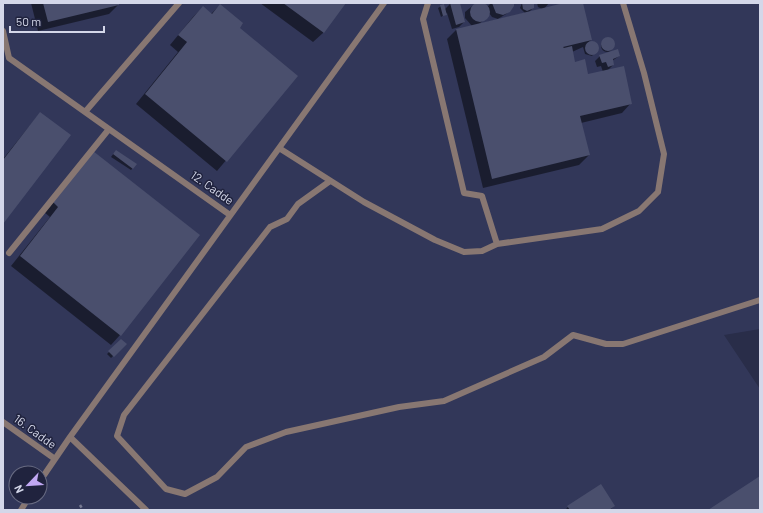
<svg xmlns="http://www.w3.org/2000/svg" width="763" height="513" font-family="Barlow,sans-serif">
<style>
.built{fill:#323759;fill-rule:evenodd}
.shadow{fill:#0007}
.building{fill:#4a4f6d}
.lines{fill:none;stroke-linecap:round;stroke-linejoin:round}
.path{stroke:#777a92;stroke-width:2.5;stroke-dasharray:3 3;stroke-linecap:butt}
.service{stroke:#887772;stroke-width:6}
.labels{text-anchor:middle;stroke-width:3;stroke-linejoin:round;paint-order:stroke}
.street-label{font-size:12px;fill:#d4d7e9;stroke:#20233e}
</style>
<rect width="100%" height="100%" fill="#292d49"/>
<path class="built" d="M3 3H760V329L724 335 760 389V510H3ZM16 473H40V497H16Z"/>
<path class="shadow" d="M31 3H118V5L109 14 38 31Z
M260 3H345L323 33 313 42Z
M459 3 464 22 459 27 452 29 447 13 441 17 438 8 443 5 445 9 450 4Z
M476 3H483L488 6 491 3H513L511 9 506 14 498 19 492 17 489 13 488 16 479 24 525 13 520 8 522 3H533L532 9 528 13 542 9 538 7 537 3H549L544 9 569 3H582L591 40 588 43H594L597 49 592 56 585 54 583 47 572 52 574 63 587 75 603 72 601 66 597 67 595 61 600 56H619L612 61 613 65 607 71 631 103 622 113 581 123 589 155 579 165 483 188 447 39 456 30 472 26 465 18V12Z
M220 5 238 28 297 76 217 171 136 104 178 52 170 45 193 17 203 7 211 14Z
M601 46a6 6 0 1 1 12 0a6 6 0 1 1-12 0Z
M40 113 3 222V159Z
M93 152 199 235 120 335 111 345 11 266 50 217 44 212Z
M114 153 133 168 131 170 111 157Z
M121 340 125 344 111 358 107 354Z
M614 506 610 510H565L568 507Z"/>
<path class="building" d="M470 12a10 10 0 1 1 20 0a10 10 0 1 1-20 0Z
M43 3H119V5L48 22Z
M283 3H346L324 33Z
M450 3H460L465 22 456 25Z
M492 3H514V6L510 12 503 15 496 13Z
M522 3H534V8L527 11 523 9Z
M564 3H583L592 40 563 47 564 48 572 46 575 62 585 59 588 74 624 66 632 104 580 116 590 155 492 179 456 29Z
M220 4 243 23 240 28 298 76 227 162 145 94 187 42 178 35 203 6 212 14Z
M444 4 447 15 443 16 440 5Z
M601 44a7 7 0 1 1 14 0a7 7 0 1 1-14 0Z
M585 48a7 7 0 1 1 14 0a7 7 0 1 1-14 0Z
M618 49 620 56 613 59 614 65 608 67 606 62 602 63 599 55Z
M40 112 71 135 3 224V160Z
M116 150 137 164 133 169 113 154Z
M93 151 200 235 121 336 20 256 58 207 53 202Z
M121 339 127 344 114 357 108 351Z
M760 476V510H708Z
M601 484 615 506 609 510H570L567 506Z"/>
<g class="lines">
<path class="path" d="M80 505 83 510"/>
<path class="service" d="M428 3 423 19 464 193 482 196 497 244
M3 31 9 58 230 215
M85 112 179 3
M279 148 364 202 435 240 464 252 482 251 497 244 602 229 639 211 658 192 664 154 644 73 623 3
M330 181 298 204 287 219 270 227 124 415 117 436 166 489 185 494 217 477 246 447 286 432 399 407 444 401 544 357 573 335 606 344H623L760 300
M9 253 109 129
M3 422 55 459
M70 437 146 510
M40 481 70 437 384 3
M21 510 29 497"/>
</g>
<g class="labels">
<g class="street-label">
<text transform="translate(212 188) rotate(35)" y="4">12. Cadde</text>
<text transform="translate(35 432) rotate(36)" y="4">16. Cadde</text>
</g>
</g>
<rect width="763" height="513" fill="none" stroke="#d4d7e9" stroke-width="8"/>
<g transform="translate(28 485) rotate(245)"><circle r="19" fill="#20233e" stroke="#686b82"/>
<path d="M0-3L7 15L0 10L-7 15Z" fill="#c1a8f3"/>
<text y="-6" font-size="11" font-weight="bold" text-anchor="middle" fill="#d4d7e9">N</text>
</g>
<path d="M10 26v6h94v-6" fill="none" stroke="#d4d7e9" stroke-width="2"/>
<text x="16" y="26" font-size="12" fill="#d4d7e9" stroke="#20233e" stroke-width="3" paint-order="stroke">50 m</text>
</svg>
